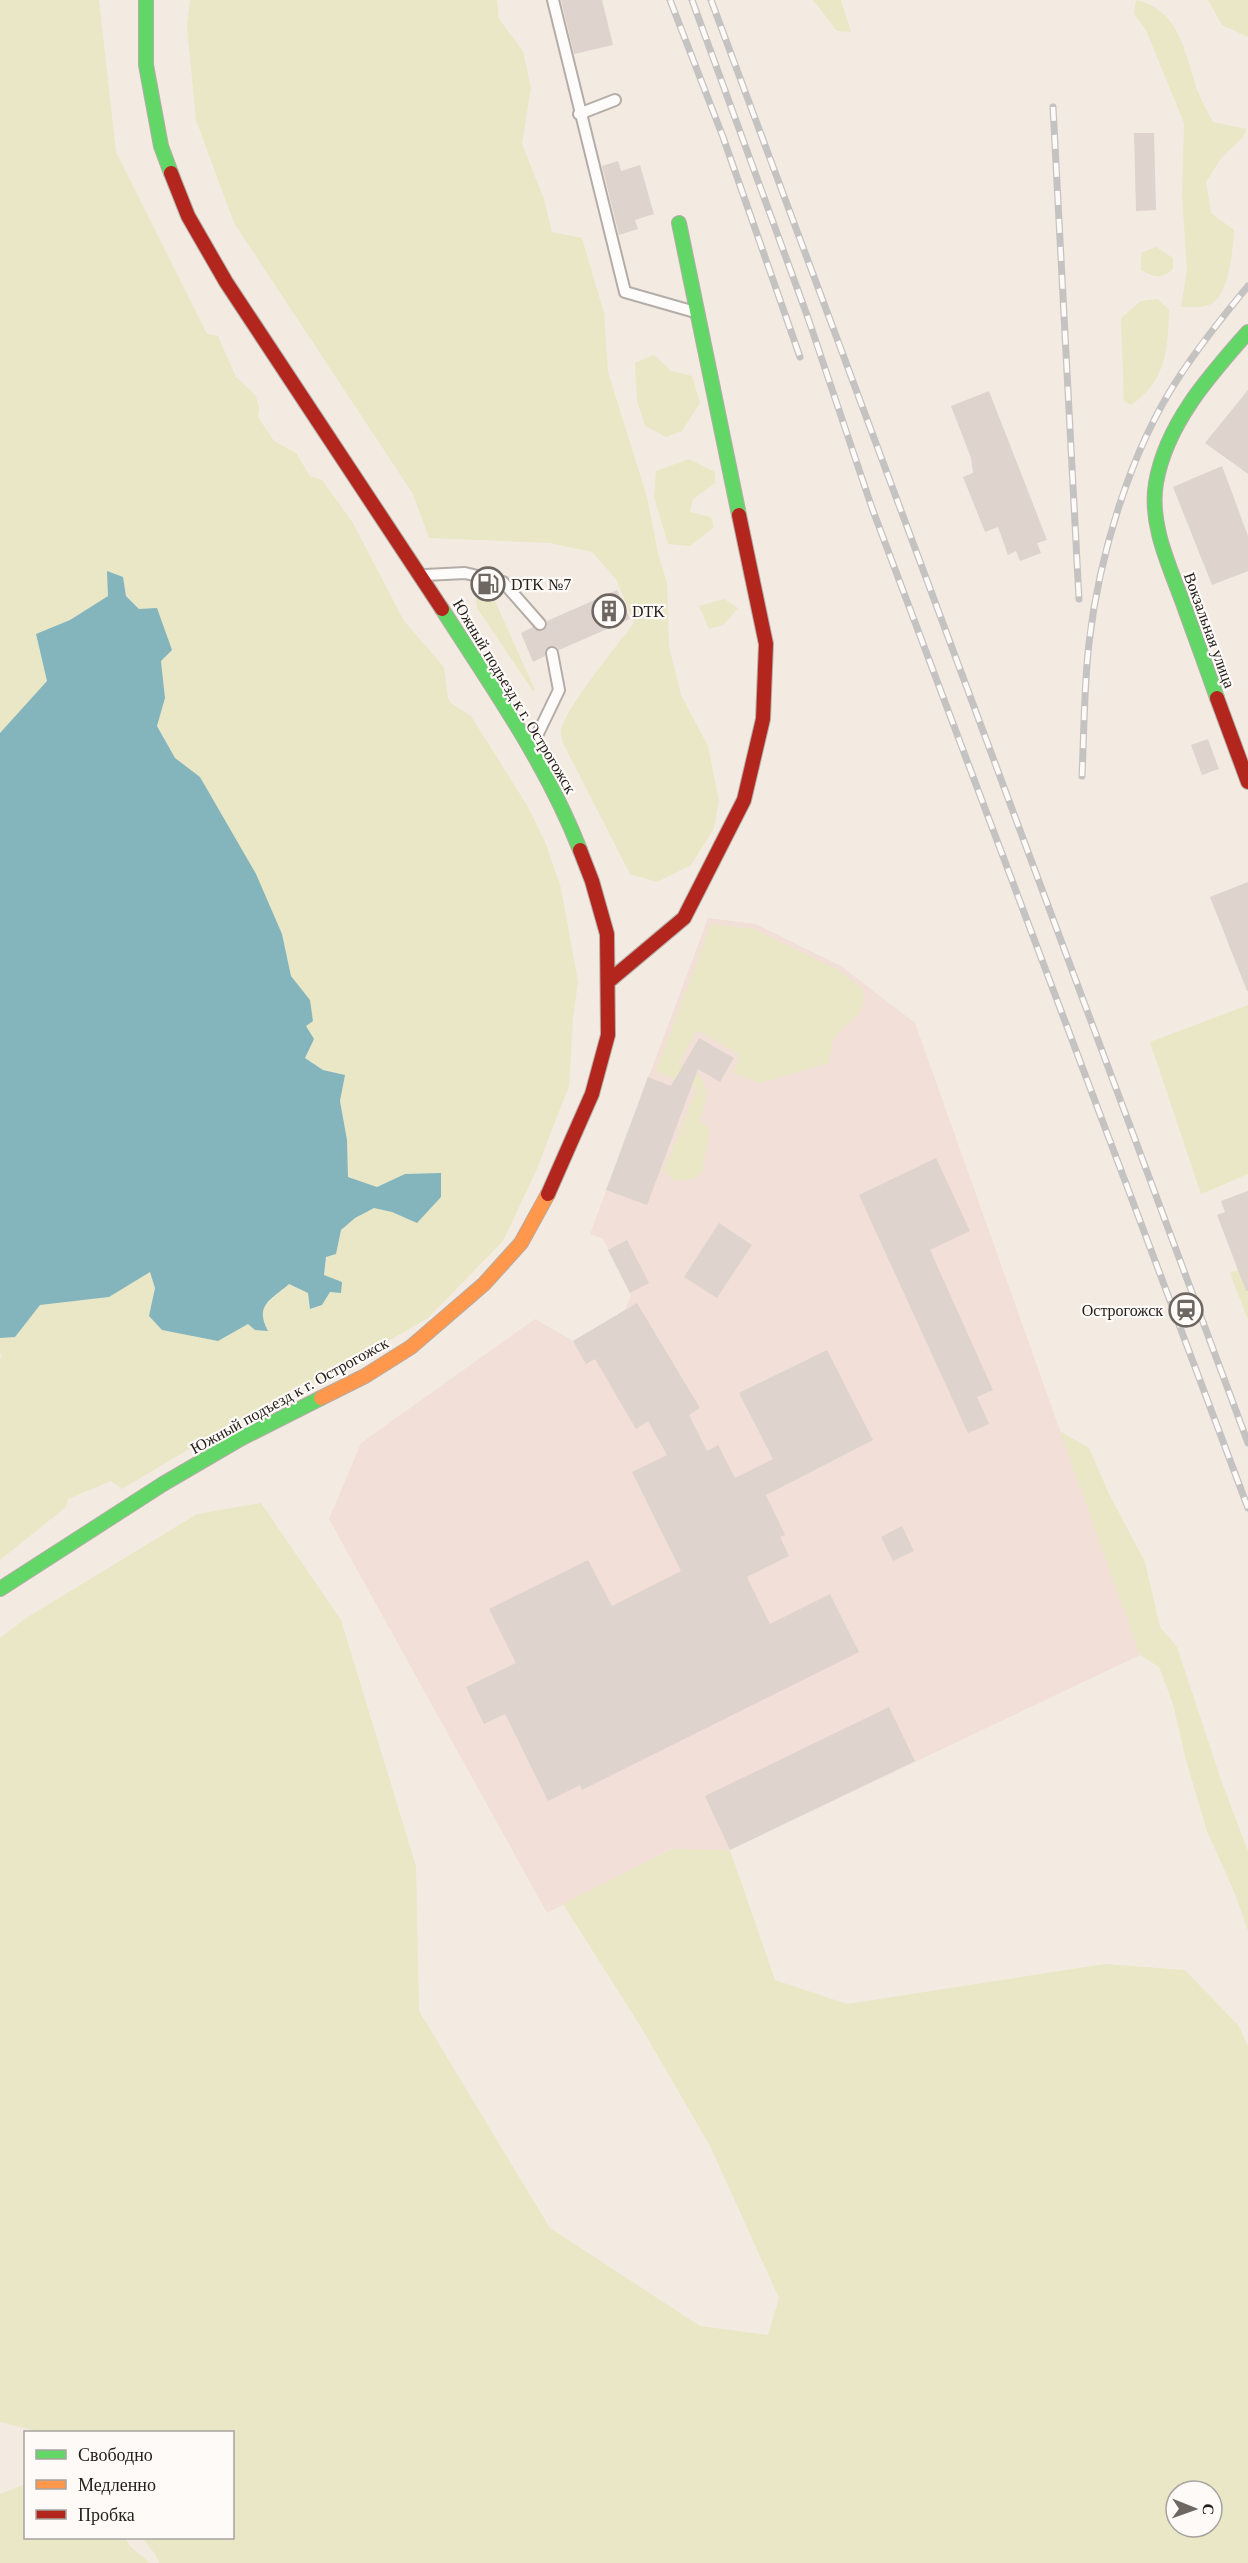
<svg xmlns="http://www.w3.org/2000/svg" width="1248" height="2563" font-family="Georgia,serif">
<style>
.industrial{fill:#f1dfd8}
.green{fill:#e9e7c5;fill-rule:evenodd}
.water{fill:#84b4bc}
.building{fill:#dfd3cd}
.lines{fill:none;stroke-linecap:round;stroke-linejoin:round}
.lane-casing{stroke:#b4ada7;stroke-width:14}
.fast-casing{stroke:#b4ada7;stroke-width:16}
.slow-casing{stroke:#b4ada7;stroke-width:16}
.jam-casing{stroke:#b4ada7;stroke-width:16}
.lane{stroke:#fdfcfb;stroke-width:10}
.fast{stroke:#63d668;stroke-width:14}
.slow{stroke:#ff974d;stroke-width:14}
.jam{stroke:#b3261e;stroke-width:14}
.rail-casing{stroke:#c5c3c1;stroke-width:7}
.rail{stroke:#fdfaf7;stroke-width:4.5;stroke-dasharray:14;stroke-linecap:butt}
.labels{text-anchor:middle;stroke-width:4.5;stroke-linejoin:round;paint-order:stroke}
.poi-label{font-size:16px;fill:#26201b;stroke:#fdfaf7;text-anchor:start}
.street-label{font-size:16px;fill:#26201b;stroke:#fdfaf7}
</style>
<rect width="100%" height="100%" fill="#f3ebe2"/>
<path class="industrial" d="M708 918 756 924 841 966 915 1023 1140 1655 730 1850 671 1849 547 1913 329 1519 361 1443 535 1319 573 1341 625 1310 631 1295 603 1239 590 1234Z"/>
<path class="green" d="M0 0H99L116 152 207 334 218 336 236 377 256 396 259 408 258 417 274 441 296 453 310 476 322 480 353 523 404 621 444 667 448 698 451 703 471 716 528 807 546 844 561 888 578 982 573 1019 569 1086 536 1171 503 1241 428 1318 336 1371 216 1433 122 1489 111 1481 68 1499 66 1507 0 1560V1359L3 1356 0 1354V1338L15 1337 40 1305 109 1297 150 1271 155 1288 149 1316 162 1329 218 1341 248 1324 267 1331 261 1318 263 1307 289 1284 308 1293 311 1309 322 1305 330 1292 324 1275 326 1257 335 1254 341 1230 355 1218 374 1207 392 1212 417 1223 405 1174 377 1187 348 1177 347 1140 340 1101 345 1075 323 1070 305 1058 306 1026 310 1000 291 976 282 934 223 818 200 777 175 758 157 725 165 698 161 660 139 609 126 596 123 577 108 596 70 620 36 634 47 681 0 733Z
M190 0H497L499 19 523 51 531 88 522 144 544 199 552 232 582 238 604 313 608 372 647 497 658 553 667 583 669 646 681 695 708 746 719 801 714 828 691 865 657 882 630 874 565 747C563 743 561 737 561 733 560 714 620 642 634 623L616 579 592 552 550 543 429 538 413 494 234 223 196 120 187 27Z
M813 0H841L851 32 837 31Z
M1136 0C1178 9 1184 49 1195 83 1199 97 1207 110 1213 122L1247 129 1243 137 1222 157 1206 182 1211 213 1234 230C1233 249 1229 298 1209 305 1201 308 1189 307 1181 307L1187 270 1182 195 1184 123 1146 30 1134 14Z
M1208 0H1248V37L1222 25Z
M1156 247 1173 258V269C1161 280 1154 277 1141 270V253Z
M1158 299 1169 310C1168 350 1166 381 1131 405L1124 401 1121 318 1141 301Z
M654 355 671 371 692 376 700 403 682 431 666 437 645 426 637 401 635 363Z
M689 459 715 472V483L693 499 690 512 711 517 714 527 690 546 668 544 654 497 656 471Z
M488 593 495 601 535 690 533 691 477 608 476 599 479 595Z
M724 599 738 608 723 625 709 629 699 606Z
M711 924 754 929 840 971 863 989C866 1019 852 1016 836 1036 831 1042 831 1055 829 1063L760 1083 733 1073 740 1055 697 1030 679 1064C685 1067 692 1070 697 1074 711 1085 707 1107 699 1121L708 1127C713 1143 701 1156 703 1172L693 1179 675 1181 664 1171 697 1088 656 1071Z
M1248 1005V1174L1201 1194 1150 1042Z
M1241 1269 1248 1287V1320L1230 1273Z
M1060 1431 1089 1448 1109 1494 1145 1562 1160 1627 1177 1647 1221 1780 1248 1851V1931L1235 1894 1207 1831 1186 1760 1173 1704 1159 1667 1140 1655Z
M261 1503 341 1620 416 1866 419 2011 550 2228 700 2326 768 2335 779 2298 710 2146 644 2032 563 1904 672 1849 730 1850 775 1980 847 2004 1105 1964 1185 1970 1239 2026 1248 2047V2563H159L155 2554 142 2538H232V2432H40L0 2422V1638L26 1618 197 1514ZM1176 2491H1212V2527H1176Z
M25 2484 26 2538H125L130 2546 150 2563H0V2494Z"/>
<path class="water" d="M107 571 123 577 126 596 139 609 157 608 172 650 161 661 165 698 157 726 175 758 200 777 256 874 282 934 291 976 310 1000 313 1021 306 1026 314 1039 305 1058 323 1070 345 1075 340 1101 347 1140 348 1177 377 1187 405 1174 441 1173V1197L417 1223 392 1212 374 1208 355 1218 341 1230 336 1254 326 1257 324 1275 342 1282 341 1293 330 1292 322 1305 310 1309 308 1293 289 1284C271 1300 254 1305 268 1331L255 1330 248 1324 218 1341 162 1330 149 1316 155 1288 150 1272 109 1297 40 1305 15 1337 0 1338V733L47 681 36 634 70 620 108 596Z"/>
<path class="building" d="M561 0H602L613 45 574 54Z
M1134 133H1154L1156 210 1136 211Z
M618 161 621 171 640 165 654 214 635 220 638 229 619 235 602 166Z
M1248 390V474L1205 443Z
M989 391 1047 540 1037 543 1041 553 1020 561 1016 551 1008 555 998 527 985 532 963 477 973 473 971 458 951 406Z
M1222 466 1248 536V571L1212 585 1173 487Z
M617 590 630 619 559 650 555 646H550L545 650V656L533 662 521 633 533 627 542 631 547 627V621Z
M1208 739 1219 769 1202 775 1191 745Z
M1248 882V991H1247L1210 897Z
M699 1038 734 1058 720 1082 698 1069 647 1205 606 1190 648 1077 671 1086Z
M936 1158 970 1231 930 1250 993 1390 977 1397 989 1424 968 1433 859 1195Z
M1248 1191V1291H1246L1217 1215 1225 1212 1221 1201Z
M719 1223 752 1245 717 1298 684 1277Z
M627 1240 649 1283 630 1293 608 1250Z
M637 1303 700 1408 689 1415 707 1451 718 1445 735 1478 773 1459 739 1393 827 1350 873 1440 766 1495 785 1535 780 1537 789 1556 747 1577 770 1624 830 1594 859 1652 582 1790 580 1785 548 1801 505 1714 484 1724 466 1687 516 1663 489 1609 588 1560 612 1606 681 1571 632 1472 667 1455 648 1421 636 1429 595 1359 586 1364 573 1341Z
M902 1526 914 1551 893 1561 881 1537Z
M889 1707 915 1761 730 1850 705 1796Z"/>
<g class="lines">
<g class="lane-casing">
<path id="lane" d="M553 0 625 292 695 312
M579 114 615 100
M425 575 465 573 503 582 540 624
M532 746 559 690 552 653"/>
</g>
<g class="fast-casing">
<path id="fast" d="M146 0V65L161 146 171 173
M679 223 739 515
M442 609C492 687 546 763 580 850
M1217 698C1206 666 1194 634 1183 603 1169 565 1149 524 1156 483 1166 424 1210 375 1248 332
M0 1589 163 1484 240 1439 321 1398"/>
</g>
<g class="slow-casing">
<path id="slow" d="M321 1398 365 1376 411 1347 484 1284 521 1243 548 1194"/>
</g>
<g class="jam-casing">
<path id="jam" d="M171 173 188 216 226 282 442 609
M1217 698 1248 782
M609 981 684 918 744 800 763 719 766 644 739 515
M548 1194 592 1094 608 1035 607 934 592 881 580 850"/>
</g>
<use href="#lane" class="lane"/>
<use href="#fast" class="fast"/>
<use href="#slow" class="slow"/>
<use href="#jam" class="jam"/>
<g class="rail-casing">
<path id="rail" d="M670 0 723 137 800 357
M692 0 808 318 872 508 1248 1508
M711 0 1248 1443
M1053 107 1079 599
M1082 776C1084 732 1084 687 1089 643 1099 556 1130 451 1179 377 1200 345 1224 315 1248 286"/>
</g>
<use href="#rail" class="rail"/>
</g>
<defs>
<g id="fuel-ring" transform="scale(1.725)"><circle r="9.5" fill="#fdfaf7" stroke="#6e6761" stroke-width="1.5"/><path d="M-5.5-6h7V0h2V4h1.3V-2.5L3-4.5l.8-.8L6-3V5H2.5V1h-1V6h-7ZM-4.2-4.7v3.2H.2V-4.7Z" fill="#6e6761"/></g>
<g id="building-ring" transform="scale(1.725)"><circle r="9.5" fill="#fdfaf7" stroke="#6e6761" stroke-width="1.5"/><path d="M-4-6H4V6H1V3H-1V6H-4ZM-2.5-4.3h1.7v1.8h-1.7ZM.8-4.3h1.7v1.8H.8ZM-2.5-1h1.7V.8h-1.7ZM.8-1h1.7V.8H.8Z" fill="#6e6761"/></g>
<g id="station-ring" transform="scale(1.725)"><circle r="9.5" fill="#fdfaf7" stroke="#6e6761" stroke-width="1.5"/><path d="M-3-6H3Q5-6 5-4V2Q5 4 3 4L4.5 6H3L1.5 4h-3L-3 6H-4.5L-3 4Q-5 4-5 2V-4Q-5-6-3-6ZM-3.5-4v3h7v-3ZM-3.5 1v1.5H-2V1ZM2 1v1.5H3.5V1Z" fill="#6e6761"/></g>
</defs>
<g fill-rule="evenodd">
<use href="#fuel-ring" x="488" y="584"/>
<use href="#building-ring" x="609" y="611"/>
<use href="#station-ring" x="1186" y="1310"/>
</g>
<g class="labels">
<g class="poi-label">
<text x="511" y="590">DTK №7</text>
<text x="632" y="617">DTK</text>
<text x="1163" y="1316" text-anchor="end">Острогожск</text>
</g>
<g class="street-label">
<text transform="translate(1210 630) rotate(70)" y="6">Вокзальная улица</text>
<text transform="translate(515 696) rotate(59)" y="6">Южный подъезд к г. Острогожск</text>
<text transform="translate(289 1395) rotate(-29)" y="6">Южный подъезд к г. Острогожск</text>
</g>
</g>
<rect x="24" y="2431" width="210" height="108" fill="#fdfaf7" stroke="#a7a39f" stroke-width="1.5"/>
<rect x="36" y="2450" width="30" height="9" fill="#63d668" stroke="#a7a39f" stroke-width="1.5"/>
<text x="78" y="2461" font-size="18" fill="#26201b">Свободно</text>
<rect x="36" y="2480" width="30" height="9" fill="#ff974d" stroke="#a7a39f" stroke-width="1.5"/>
<text x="78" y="2491" font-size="18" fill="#26201b">Медленно</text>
<rect x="36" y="2510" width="30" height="9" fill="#b3261e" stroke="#a7a39f" stroke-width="1.5"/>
<text x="78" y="2521" font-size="18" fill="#26201b">Пробка</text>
<g transform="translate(1194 2509) rotate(91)"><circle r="28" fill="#fdfaf7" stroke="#a7a39f" stroke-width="1.5"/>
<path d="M0-4.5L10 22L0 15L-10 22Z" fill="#6e6761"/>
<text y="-9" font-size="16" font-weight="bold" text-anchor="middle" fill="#26201b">С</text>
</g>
</svg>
